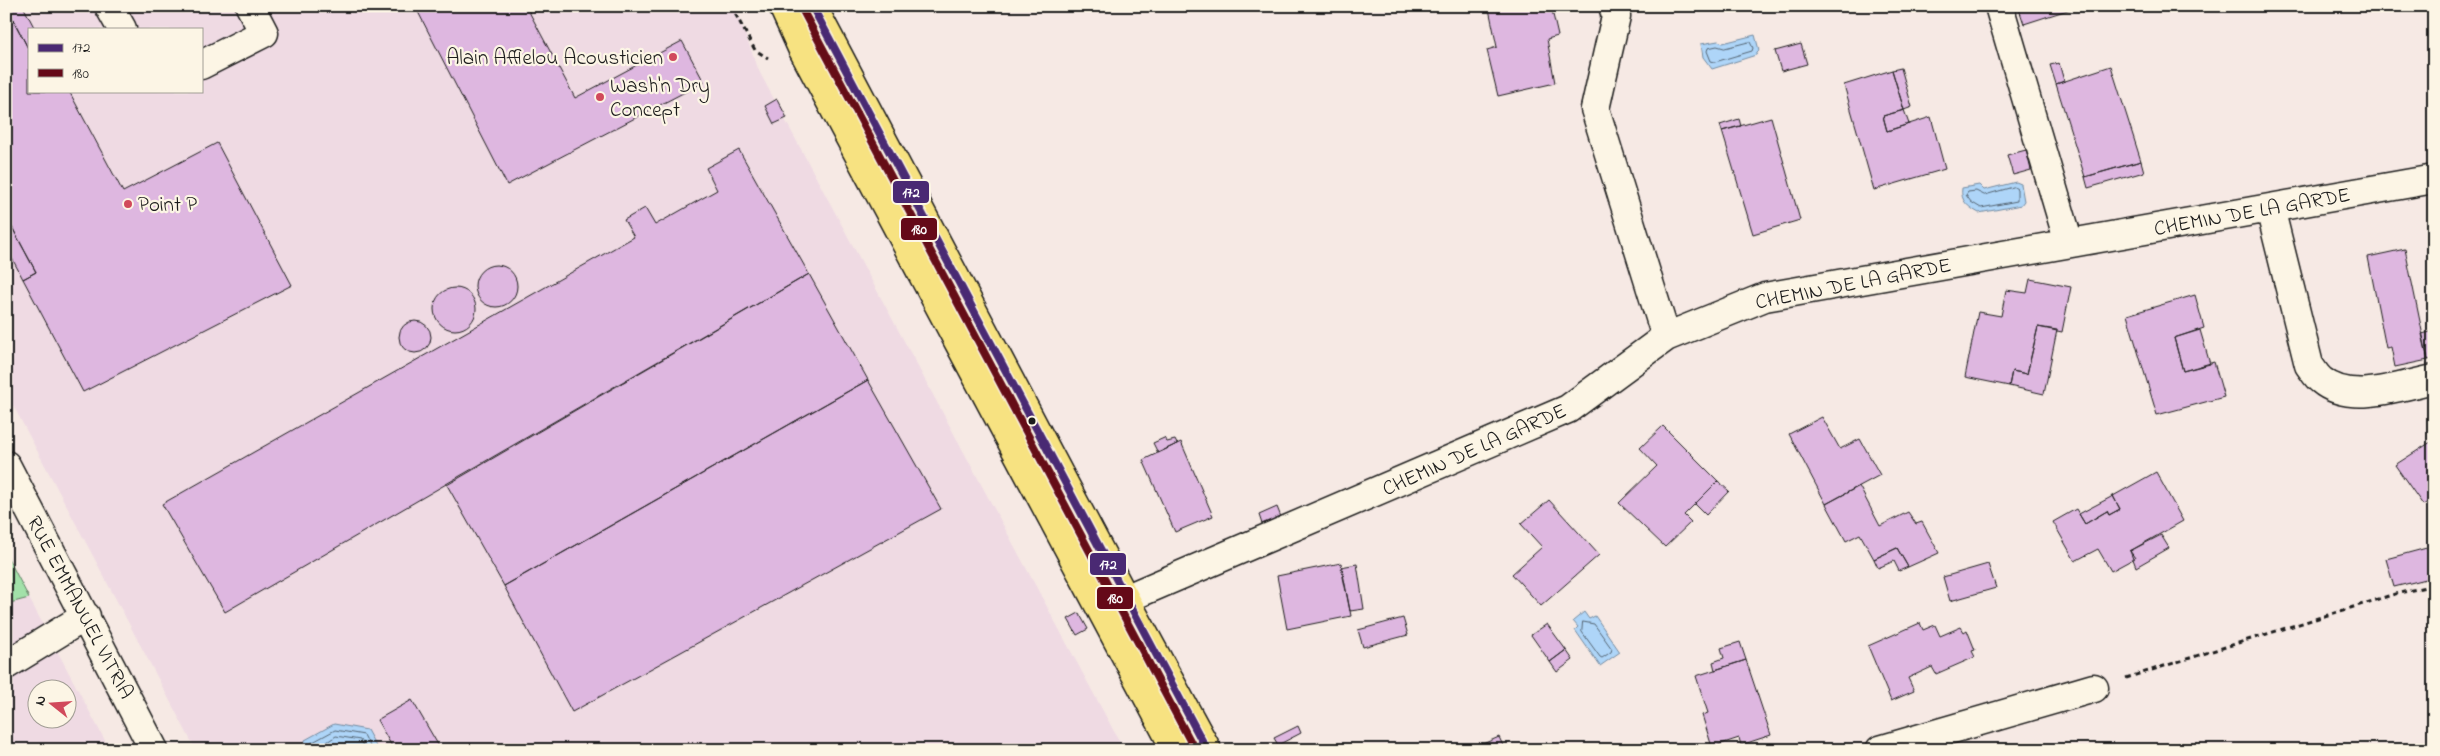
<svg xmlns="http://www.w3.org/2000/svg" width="2440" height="756" font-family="'Indie Flower',sans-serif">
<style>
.built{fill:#efdae3;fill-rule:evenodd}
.green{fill:#a2e1a9;stroke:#5f7e62}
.water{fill:#aed5f8;stroke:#748ba0}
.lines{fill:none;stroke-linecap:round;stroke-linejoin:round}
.shore{stroke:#566674;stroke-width:1}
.building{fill:#deb7e0;stroke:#1c1c1c}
.minor-casing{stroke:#1c1c1c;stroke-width:31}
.major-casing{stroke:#1c1c1c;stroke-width:31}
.path{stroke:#1c1c1c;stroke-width:3;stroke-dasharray:5 4;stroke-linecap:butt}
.minor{stroke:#fcf5e5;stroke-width:28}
.major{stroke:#f7e281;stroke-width:28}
.bus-1-casing{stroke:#fcf5e5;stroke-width:11}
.bus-2-casing{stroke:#fcf5e5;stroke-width:11}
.bus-1{stroke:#4a2973;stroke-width:8}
.bus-2{stroke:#650918;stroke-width:8}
.poi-dot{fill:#d1495b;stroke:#fcf5e5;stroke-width:2}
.bus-dot{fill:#1c1c1c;stroke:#fcf5e5;stroke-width:2}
.labels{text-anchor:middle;stroke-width:4.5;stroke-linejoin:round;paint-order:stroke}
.poi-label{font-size:21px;fill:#1c1c1c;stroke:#fcf5e5;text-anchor:start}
.street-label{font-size:21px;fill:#1c1c1c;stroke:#fcf5e5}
.line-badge{stroke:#fcf5e5;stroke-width:2}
.badge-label{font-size:14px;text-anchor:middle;font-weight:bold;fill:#fff}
</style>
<rect width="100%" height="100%" fill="#f6e9e4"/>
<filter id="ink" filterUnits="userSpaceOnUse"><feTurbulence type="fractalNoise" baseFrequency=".02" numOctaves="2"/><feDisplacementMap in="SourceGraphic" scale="10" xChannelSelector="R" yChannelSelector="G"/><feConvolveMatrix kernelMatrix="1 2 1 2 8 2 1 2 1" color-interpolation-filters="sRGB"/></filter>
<g filter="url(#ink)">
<path class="built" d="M6 6H734L760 73 1124 750H196L6 392ZM29 29H201V91H29Z
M29 598 110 750H6V604ZM38 688H68V718H38Z"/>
<path class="green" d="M6 554 29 598 6 604Z"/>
<path class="water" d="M1755 35 1759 50 1756 55 1712 69 1703 57 1701 44 1718 41 1723 43Z
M2016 182 2021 184 2024 201 2021 205 1979 213C1968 207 1960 201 1962 188L1979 185 1984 190Z
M1584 612 1589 619 1595 616 1620 652 1600 666 1575 630 1578 627 1573 621Z
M334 724 367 730 378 750H304L305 740Z"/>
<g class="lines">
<path class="shore" d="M1750 42 1753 48 1752 51 1715 62 1711 61 1707 51 1708 48 1717 46 1724 48Z
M2014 187 2017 189V201L1981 208 1971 202 1966 195 1968 192 1976 191 1984 195Z
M1583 622 1594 624 1612 649 1611 652 1602 658 1600 657 1582 632Z
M309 750 311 743 335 730 364 735 372 750
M315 750 336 736 360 740 365 750"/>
</g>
<path class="building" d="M6 6H23L35 29H29V50Z
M6 6 29 50V91H69L123 192 217 143 292 285 83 392 23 279 36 272 6 216Z
M415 6H526L575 98 682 41 704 82 507 185Z
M1496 6H1551L1558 36 1547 39 1555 83 1498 96 1487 50 1497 47 1489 9 1496 8Z
M2018 6H2080L2024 24Z
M1801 44 1807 64 1781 71 1775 51Z
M2059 63 2064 81 2056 84 2050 65Z
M2111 66 2141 161 2085 177 2056 84Z
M1901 68 1912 107 1904 110 1892 70Z
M1892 70 1904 110 1883 116 1887 131 1931 117 1945 169 1874 190 1844 85Z
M777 99 787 118 774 124 765 106Z
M1904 110 1909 124 1887 131 1883 116Z
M1771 117 1800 220 1753 234 1722 131Z
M1739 119 1741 126 1722 131 1720 125Z
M739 150 809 274 225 612 162 504 634 237 624 220 645 208 655 225 717 190 706 168Z
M2026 150 2031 170 2013 175 2007 155Z
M2141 161 2144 172 2088 188 2085 177Z
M6 216 36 272 23 279 6 247Z
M2405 249 2428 360 2395 367 2391 347 2386 348 2368 257Z
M475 286a21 21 0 1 1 42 0a21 21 0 1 1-42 0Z
M809 274 868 380 504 586 447 485Z
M2030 279 2071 287 2062 332 2038 327 2027 374 2012 371 2009 386 1965 377 1978 312 2001 316 2006 290 2027 293Z
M434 309a21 21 0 1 1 42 0a21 21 0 1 1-42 0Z
M2195 295 2204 328 2174 338 2183 371 2214 362 2224 397 2157 415 2127 315Z
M399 337a16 16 0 1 1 32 0a16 16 0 1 1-32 0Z
M2038 327 2057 330 2044 394 2009 386 2012 371 2027 374Z
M2200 330 2210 364 2183 371 2174 338Z
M2434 331V359L2428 360 2422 334Z
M868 380 941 509 572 712 504 586Z
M1822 417 1840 449 1860 439 1880 475 1826 504 1789 434Z
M1663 426 1718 481 1684 515 1691 522 1665 547 1619 503 1657 466 1640 448Z
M1164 438 1167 442 1175 440 1177 444 1158 453 1153 443Z
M2434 440V498L2423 505 2395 465Z
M1181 442 1213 516 1175 532 1143 460Z
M2156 472 2183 521 2130 551 2135 558 2111 571 2098 549 2075 561 2053 522 2076 509 2085 524 2107 511 2109 515 2120 509 2113 496Z
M1718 481 1729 491 1706 515 1695 504Z
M1859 486 1880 526 1908 512 1916 524 1922 522 1939 553 1908 567 1897 548 1874 559 1860 534 1846 541 1826 504Z
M2113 496 2120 509 2109 515 2107 511 2085 524 2079 514Z
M1549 500 1599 555 1541 606 1512 574 1542 547 1521 524Z
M1277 507 1281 517 1262 524 1259 515Z
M2161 535 2169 548 2136 567 2130 551Z
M2434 546V577L2394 587 2386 559Z
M1897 548 1908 567 1899 571 1894 561 1878 568 1874 559Z
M1341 563 1351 616 1287 629 1277 576Z
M1357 564 1364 609 1350 611 1341 567Z
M1988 564 1996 588 1950 601 1943 577Z
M1079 613 1088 629 1077 635 1068 619Z
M1403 618 1408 635 1363 647 1358 630Z
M1920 623 1923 630 1935 625 1940 636 1961 627 1964 632 1967 630 1975 650 1972 651 1975 657 1936 674 1932 667 1908 678 1914 691 1891 701 1868 646Z
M1547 624 1566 650 1550 662 1531 635Z
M1740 642 1746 660 1715 670 1713 662 1724 658 1721 648Z
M1566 650 1573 660 1557 672 1550 662Z
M1746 660 1771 735 1741 745 1739 738 1712 747 1702 715 1708 713 1696 676Z
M412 700 440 748 394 750 377 720Z
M1298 726 1301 733 1278 745 1274 738Z
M1499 737 1505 750H1469Z"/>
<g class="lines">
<g class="minor-casing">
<path id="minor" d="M109 6 122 29
M1613 6 1616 16 1595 109 1666 337
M1999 6 2069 243
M201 65 264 33 250 6
M2270 208 2309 365C2313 370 2316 376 2321 380 2350 405 2400 386 2434 379
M6 465 154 750
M1125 599 1568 409 1666 337 1765 297 2434 179
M6 665 86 616
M1880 750 2094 688"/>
</g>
<g class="major-casing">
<path id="major" d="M783 6 802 48 1176 750
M812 6 1125 599 1207 750"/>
</g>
<path class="path" d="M731 6 755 50 768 58
M2126 678 2395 594 2434 585"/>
<use href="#minor" class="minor"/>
<use href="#major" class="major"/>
<g class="bus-1-casing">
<path id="bus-1" d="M812 6 1207 750"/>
</g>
<g class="bus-2-casing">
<path id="bus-2" d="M803 11 1195 750"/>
</g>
<use href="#bus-1" class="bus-1"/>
<use href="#bus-2" class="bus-2"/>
</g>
</g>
<g class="poi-dot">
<circle cx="673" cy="57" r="5"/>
<circle cx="600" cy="97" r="5"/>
<circle cx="128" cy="204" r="5"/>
</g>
<circle class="bus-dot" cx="1032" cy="421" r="4.5"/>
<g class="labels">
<g class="poi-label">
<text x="663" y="64" text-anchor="end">Alain Afflelou Acousticien</text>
<text x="610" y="92">Wash'n Dry<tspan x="610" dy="24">Concept</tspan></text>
<text x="138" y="211">Point P</text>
</g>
<g class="street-label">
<text transform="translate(2252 211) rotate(-10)" y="7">CHEMIN DE LA GARDE</text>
<text transform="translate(1853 283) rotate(-11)" y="7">CHEMIN DE LA GARDE</text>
<text transform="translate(1474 449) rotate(-24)" y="7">CHEMIN DE LA GARDE</text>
<text transform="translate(81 607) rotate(62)" y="7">RUE EMMANUEL VITRIA</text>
</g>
</g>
<g class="line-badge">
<rect x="892" y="180" width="38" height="24" rx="5" fill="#4a2973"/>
<rect x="900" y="217" width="38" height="24" rx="5" fill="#650918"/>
<rect x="1089" y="552" width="38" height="24" rx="5" fill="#4a2973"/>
<rect x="1096" y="586" width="38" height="24" rx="5" fill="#650918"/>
</g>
<g class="badge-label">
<text x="911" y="197">172</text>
<text x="919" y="234">180</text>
<text x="1108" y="569">172</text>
<text x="1115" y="603">180</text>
</g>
<rect width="2440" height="756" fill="none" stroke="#fcf5e5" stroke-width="25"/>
<rect x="12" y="12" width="2415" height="731" fill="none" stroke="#1c1c1c" stroke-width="2" filter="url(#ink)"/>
<rect x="28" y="28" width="175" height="65" fill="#fcf5e5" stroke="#a29e95"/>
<rect x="38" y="44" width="25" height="8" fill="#4a2973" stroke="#a29e95"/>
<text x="72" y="52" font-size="15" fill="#1c1c1c">172</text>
<rect x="38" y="69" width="25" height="8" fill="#650918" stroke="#a29e95"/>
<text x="72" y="78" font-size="15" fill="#1c1c1c">180</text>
<g transform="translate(52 704) rotate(287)"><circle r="24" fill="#fcf5e5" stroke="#a29e95"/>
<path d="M0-4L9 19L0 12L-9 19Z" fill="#d1495b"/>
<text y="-8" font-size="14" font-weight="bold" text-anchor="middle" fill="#1c1c1c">N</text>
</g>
</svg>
